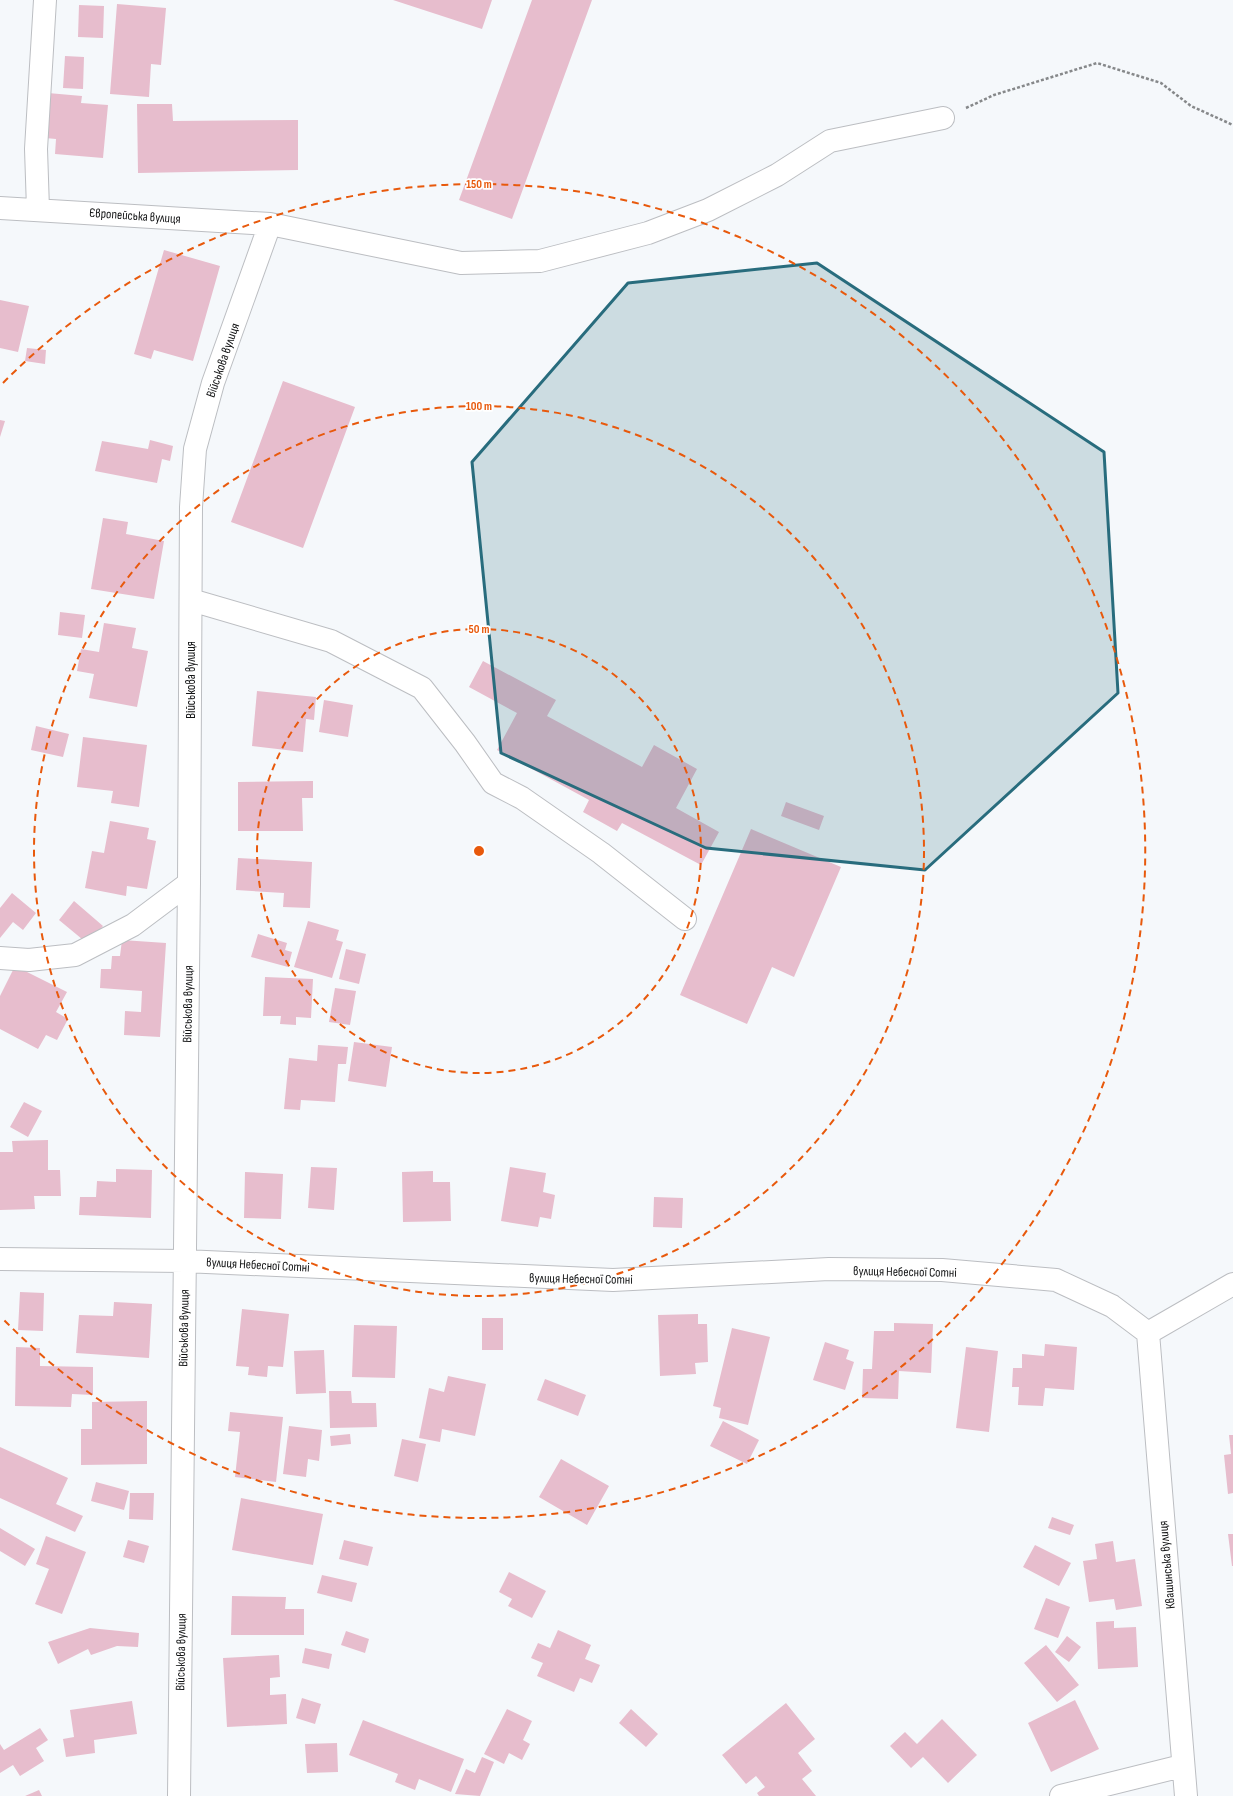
<svg xmlns="http://www.w3.org/2000/svg" width="1233" height="1796" font-family="'Sofia Sans Condensed',sans-serif">
<style>
.building{fill:#e7bdcd}
.lines{fill:none;stroke-linecap:round;stroke-linejoin:round}
.minor-casing{stroke:#bcbec2;stroke-width:24}
.path{stroke:#86888a;stroke-width:2.5;stroke-dasharray:3 2;stroke-linecap:butt}
.minor{stroke:#fff;stroke-width:22}
.marked{fill:#286c7d;fill-opacity:0.2;stroke:#286c7d;stroke-width:3;stroke-linejoin:round}
.ring{fill:none;stroke:#e8590c;stroke-width:2;stroke-dasharray:7 5}
.labels{text-anchor:middle;stroke-width:3.5;stroke-linejoin:round;paint-order:stroke}
.street-label{font-size:13px;fill:#121314;stroke:#fff}
.centre{fill:#e8590c;stroke:#fff;stroke-width:2}
.ring-label{font-size:12px;text-anchor:middle;font-weight:bold;fill:#e8590c;stroke:#fff;stroke-width:3.5;stroke-linejoin:round;paint-order:stroke}
</style>
<rect width="100%" height="100%" fill="#f5f8fb"/>
<path class="building" d="M393 0H492L482 29Z
M532 0H592L512 219 459 200Z
M117 4 166 8 161 65 151 64 149 97 110 94Z
M79 5 104 6 103 38 78 37Z
M65 56 84 57 83 89 63 88Z
M48 93 82 96 81 103 108 105 103 158 55 154 56 139 45 138Z
M137 104H172L173 121 298 120V170L138 173Z
M164 250 220 266 193 361 154 350 151 359 134 354Z
M0 300 29 306 18 352 0 348Z
M27 348 46 350 45 364 25 361Z
M283 381 355 407 303 548 231 522Z
M0 420 5 421 0 437Z
M150 440 173 446 170 461 162 459 157 483 95 471 102 441 148 449Z
M103 518 128 522 126 534 164 541 154 599 91 589Z
M60 612 85 615 82 638 58 635Z
M104 623 136 628 132 648 148 651 137 707 89 698 94 674 77 671 81 649 99 652Z
M483 661 556 700 547 716 642 767 654 745 697 769 676 808 719 832 701 865 622 823 617 831 583 812 589 800 497 750 517 713 469 687Z
M257 691 316 697 314 720 306 719 303 752 252 746Z
M324 700 353 705 348 737 319 732Z
M36 726 69 734 63 757 31 750Z
M83 737 147 745 139 807 111 803 113 791 77 787Z
M313 781V798H302L303 831H238V782Z
M786 802 824 816 819 830 781 816Z
M110 821 149 828 147 839 156 841 147 889 127 886 126 896 85 888 92 851 104 853Z
M751 829 841 867 794 977 772 967 747 1024 680 995Z
M238 858 312 862 310 908 283 907 284 893 236 890Z
M12 893 36 913 23 930 13 922 0 938V908Z
M74 901 103 926 88 944 59 920Z
M308 921 339 930 336 940 343 942 332 978 294 967Z
M258 934 287 943 285 950 292 952 288 967 251 957Z
M122 940 166 943 160 1037 124 1035 125 1011 141 1012 142 991 100 988 101 969H111L112 956H120Z
M346 949 366 954 359 984 339 979Z
M15 966 67 992 56 1012 68 1019 57 1040 46 1035 38 1049 0 1029V996Z
M265 977 313 979 311 1018 296 1017V1025L280 1024 281 1016H263Z
M335 988 356 991 350 1025 329 1022Z
M354 1042 392 1047 386 1087 348 1081Z
M318 1045 348 1047 346 1064H338L335 1102 301 1100 300 1110 284 1109 289 1058 317 1061Z
M24 1102 42 1111 28 1137 10 1127Z
M48 1140V1170H60L61 1196H34L35 1209 0 1210V1152H13L12 1141Z
M311 1167 337 1168 334 1210 308 1208Z
M510 1167 546 1173 543 1192 555 1195 551 1219 540 1217 538 1227 501 1221Z
M116 1169 152 1170 151 1218 79 1215 80 1197H96L97 1181 116 1182Z
M433 1171V1182H450L451 1221 403 1222 402 1172Z
M245 1172 283 1174 281 1219 244 1218Z
M654 1197 683 1198 682 1228 653 1227Z
M20 1292 44 1293 43 1331 18 1330Z
M114 1302 152 1304 149 1358 76 1353 79 1315 113 1316Z
M242 1309 289 1314 283 1367 268 1366 267 1377 248 1375 249 1367 236 1366Z
M698 1314V1324H707L708 1362 695 1363 696 1374 660 1376 658 1315Z
M482 1318H503V1350H482Z
M894 1323 933 1324 931 1373 899 1371 898 1399 862 1398 863 1369H872L874 1331H894Z
M354 1325 397 1326 395 1378 352 1377Z
M732 1328 770 1337 748 1425 719 1418 721 1408 713 1406Z
M825 1342 849 1350 846 1359 854 1362 845 1390 813 1380Z
M1045 1344 1077 1347 1074 1390 1045 1388 1043 1406 1018 1405 1019 1387H1012L1013 1368H1022V1354L1044 1356Z
M16 1347 40 1348V1366L93 1367V1395L72 1394 71 1407 15 1406Z
M966 1347 998 1351 989 1432 956 1428Z
M324 1350 326 1393 296 1394 294 1351Z
M448 1376 486 1384 475 1436 442 1429 440 1442 419 1438 429 1388 444 1392Z
M545 1379 586 1395 578 1416 537 1400Z
M329 1391H351L352 1403H376L377 1427 330 1428Z
M147 1401V1464L81 1465V1429H92V1402Z
M230 1412 283 1417 276 1482 235 1477 240 1432 228 1431Z
M723 1421 759 1440 747 1464 710 1446Z
M289 1426 322 1430 319 1461 308 1459 306 1477 283 1474Z
M350 1434 351 1444 331 1446 330 1436Z
M1229 1435H1233V1493L1228 1494 1224 1455 1231 1454Z
M402 1439 426 1444 418 1482 394 1476Z
M0 1447 68 1478 56 1504 83 1516 75 1532 0 1498Z
M561 1459 609 1486 587 1525 539 1497Z
M96 1482 129 1491 124 1510 91 1501Z
M130 1493H154L153 1520 129 1519Z
M241 1498 323 1514 313 1565 232 1550Z
M1052 1517 1074 1525 1070 1535 1048 1528Z
M0 1528 35 1549 25 1566 0 1551Z
M1228 1534H1233V1566H1232Z
M46 1536 86 1552 62 1614 35 1604 49 1569 36 1564Z
M128 1540 149 1546 144 1563 123 1557Z
M344 1540 373 1547 368 1566 339 1559Z
M1113 1541 1116 1562 1135 1559 1142 1606 1116 1610 1114 1599 1089 1602 1083 1561 1097 1559 1095 1544Z
M1035 1545 1071 1563 1059 1586 1023 1567Z
M509 1572 546 1591 532 1618 508 1606 512 1599 499 1592Z
M322 1575 357 1583 352 1602 317 1593Z
M232 1596 286 1597 285 1609H304V1635H231Z
M1046 1598 1070 1607 1058 1638 1034 1629Z
M1114 1621V1628L1136 1627 1138 1667 1098 1669 1096 1622Z
M90 1628 139 1633 138 1647 117 1646 91 1655 88 1649 58 1664 48 1642Z
M558 1630 591 1645 585 1659 600 1665 592 1683 580 1678 574 1692 537 1676 543 1663 531 1658 538 1643 550 1648Z
M346 1631 369 1639 365 1653 341 1645Z
M1067 1636 1081 1647 1069 1662 1055 1652Z
M1046 1645 1079 1685 1057 1702 1024 1663Z
M305 1648 332 1654 329 1669 302 1663Z
M279 1655 280 1677 270 1678V1695L286 1694 287 1724 227 1727 223 1658Z
M302 1698 321 1704 315 1724 296 1718Z
M1075 1700 1099 1749 1051 1772 1028 1723Z
M132 1701 137 1734 94 1740 95 1753 66 1757 63 1739 74 1737 70 1710Z
M786 1703 815 1739 798 1753 812 1771 802 1779 816 1796H759L757 1793 765 1787 756 1776 746 1784 722 1755Z
M507 1709 532 1721 523 1740 530 1744 522 1760 509 1753 504 1764 484 1754Z
M631 1709 658 1734 646 1747 619 1723Z
M942 1719 977 1755 948 1783 923 1757 911 1768 890 1746 905 1732 917 1744Z
M363 1720 464 1759 451 1792 419 1779 415 1790 395 1782 398 1774 349 1755Z
M40 1728 48 1740 36 1748 44 1761 20 1776 13 1765 0 1773V1744L4 1750Z
M337 1743 338 1772 307 1773 305 1744Z
M482 1757 494 1762 480 1796 455 1794 466 1769 475 1773Z
M39 1790 42 1796H25Z"/>
<g class="lines">
<g class="minor-casing">
<path id="minor" d="M0 208 270 224 461 263 540 261 648 233 708 210 777 175 830 141 943 118
M38 209 36 149 45 0
M191 600 331 641 422 688 465 743 493 783 522 798 601 853 685 919
M0 958 29 960 75 955 133 925 189 883
M0 1259 184 1261 613 1280 829 1269 942 1270 1056 1280 1112 1306 1148 1333
M1148 1333 1186 1796
M1148 1333 1233 1284
M179 1796 189 883 191 507 195 449 213 383 270 224
M1061 1796 1182 1766"/>
</g>
<path class="path" d="M966 108 994 95 1097 63 1161 83 1191 106 1233 125"/>
<use href="#minor" class="minor"/>
</g>
<path class="marked" d="M817 263 1104 452 1118 693 925 870 706 848 501 753 472 462 628 283Z"/>
<g class="ring">
<circle cx="479" cy="851" r="222"/>
<circle cx="479" cy="851" r="445"/>
<path d="M3 383A667 667 0 1 1 3 1319"/>
</g>
<g class="labels">
<g class="street-label">
<text transform="translate(135 215) rotate(4)" y="5">Європейська вулиця</text>
<text transform="translate(222 360) rotate(-71)" y="5">Військова вулиця</text>
<text transform="translate(190 680) rotate(-90)" y="5">Військова вулиця</text>
<text transform="translate(187 1004) rotate(-89)" y="5">Військова вулиця</text>
<text transform="translate(258 1264) rotate(3)" y="5">вулиця Небесної Сотні</text>
<text transform="translate(905 1271) rotate(1)" y="5">вулиця Небесної Сотні</text>
<text transform="translate(581 1278) rotate(1)" y="5">вулиця Небесної Сотні</text>
<text transform="translate(183 1328) rotate(-89)" y="5">Військова вулиця</text>
<text transform="translate(1166 1565) rotate(-95)" y="5">Квашинська вулиця</text>
<text transform="translate(180 1652) rotate(-89)" y="5">Військова вулиця</text>
</g>
</g>
<circle cx="479" cy="851" r="6" class="centre"/>
<g class="ring-label">
<text x="479" y="188">150 m</text>
<text x="479" y="410">100 m</text>
<text x="479" y="633">50 m</text>
</g>
</svg>
